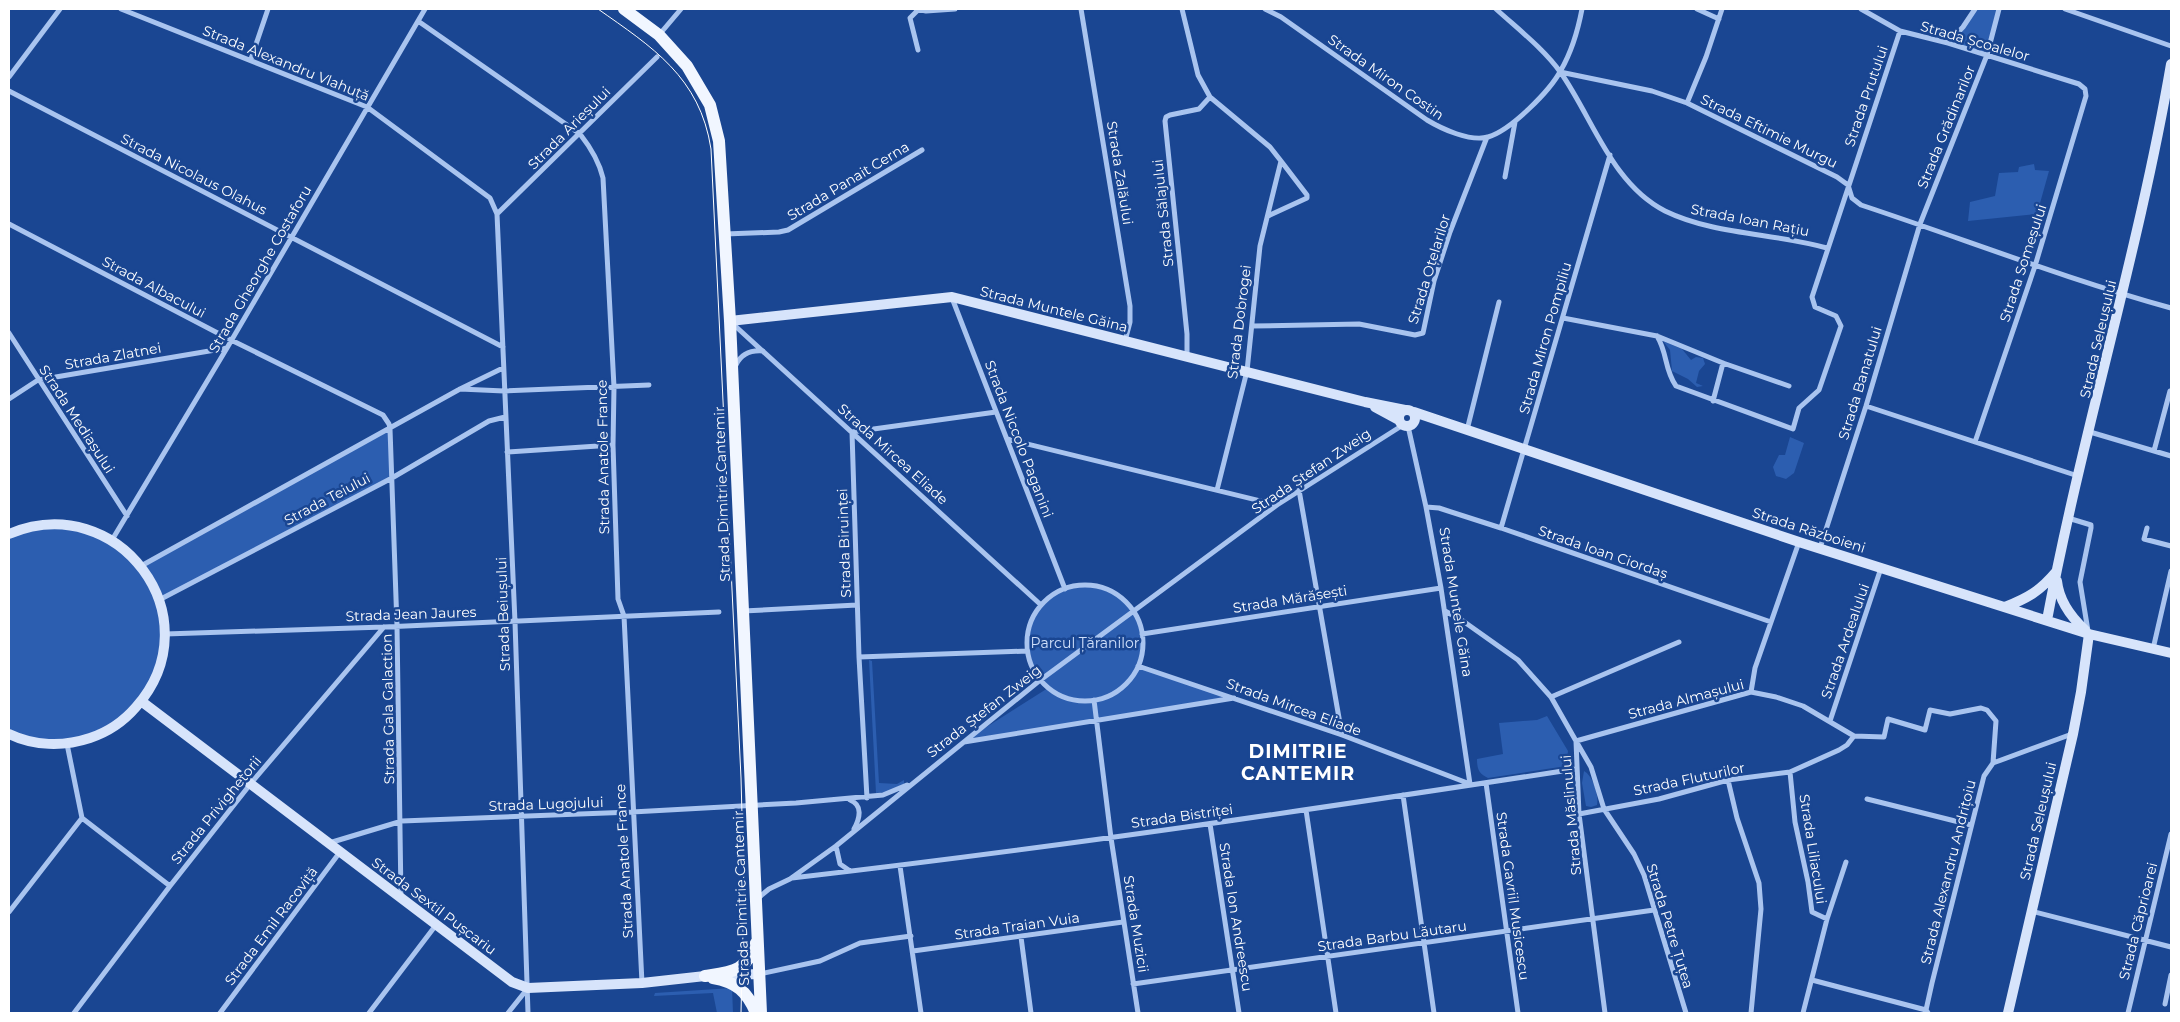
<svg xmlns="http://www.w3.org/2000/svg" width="2180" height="1022" font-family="Montserrat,sans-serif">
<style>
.green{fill:#2c5eb0}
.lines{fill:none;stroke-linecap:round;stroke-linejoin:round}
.street{stroke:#a9c4ef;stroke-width:5}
.secondary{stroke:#d7e4fb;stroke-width:10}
.primary{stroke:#f1f6ff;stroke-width:12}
.tram{stroke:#fff;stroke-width:1}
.labels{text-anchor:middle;stroke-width:5;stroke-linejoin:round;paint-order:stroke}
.street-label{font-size:14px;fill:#fff;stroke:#1a4692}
.park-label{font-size:14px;fill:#d0e0fb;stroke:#1a4692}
.district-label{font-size:19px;font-weight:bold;letter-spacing:1px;fill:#fff;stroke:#1a4692}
</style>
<rect width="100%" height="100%" fill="#1a4692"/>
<path class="green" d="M1975 9H1999L1987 55 1948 43Z
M2034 164 2035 170 2049 171 2037 214 1968 221 1970 202 1995 196 1999 173 2018 172 2019 167Z
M1663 341 1682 349 1691 360 1696 357 1703 358 1705 364 1699 371 1696 383 1703 386 1697 387 1688 379 1672 371 1670 350Z
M390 429 392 478 159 600 162 612 159 668 121 722 67 743 9 734V534L28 527 88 530 141 566Z
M1790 437 1804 443 1794 473 1786 479 1776 476 1773 467 1779 455H1785Z
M1087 585C1131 593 1149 622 1138 666L1236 697 963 742 1048 688C1040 679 1033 671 1029 659 1017 620 1049 588 1087 585Z
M869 660 872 661 879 783 897 784 904 780V784L888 792 876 793Z
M1547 716 1568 751 1566 766 1488 778C1479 774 1477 769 1477 759L1503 754 1499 723 1537 720Z
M1584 771C1593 776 1599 795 1597 805L1591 807 1586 806 1582 783Z
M732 988 733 1013H717L713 993 654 996 655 993Z"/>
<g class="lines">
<path class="street" d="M121 9 367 107 490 198 497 214 515 622 528 1013
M916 9 926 11 955 9
M1081 9 1130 306V322L1125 341
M1182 9 1198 75 1210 97 1270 147 1281 161 1260 246 1247 371 1217 490
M1265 9 1281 17 1427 120C1442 129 1470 142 1488 137 1511 130 1550 91 1561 70 1572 51 1578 30 1582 9
M1496 9C1518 29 1544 49 1561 73 1593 119 1612 184 1665 211 1714 235 1775 233 1827 248
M1697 9 1719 19
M1861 9 1900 31 1948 43 2079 84 2085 89 2086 96 2035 266 1975 442
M2065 9 2171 46
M918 10 910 18 918 50
M418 21 580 134C591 148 599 161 603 178L614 387 613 445 618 599 624 616 642 983
M659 35 681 9
M1948 43 1963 27 1975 9
M251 59 268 9
M1560 72 1652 91 1687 103 1837 177 1848 185 1852 198 1861 205C1964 239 2066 279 2171 308
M9 77 60 9
M9 91 503 347
M1687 103 1706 57 1722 9
M1505 177 1515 122
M497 214 657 57
M1268 216 1307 198V195L1281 161
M9 224 231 340 383 415 389 424 390 429 397 626 401 898
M725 234 779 232 788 230 922 150
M952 298 1065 589
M1563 318 1657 336 1723 363 1789 386
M733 324 1041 605
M1252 326 1359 324 1415 335 1423 333 1434 281 1450 232 1487 137
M9 333 127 516
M1657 336C1668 354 1664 369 1676 386L1793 429 1799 408 1819 390 1841 326 1836 316 1815 307 1812 297 1900 31
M1187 357V334L1165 121 1166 117 1170 115 1199 109 1210 97
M736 365C741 354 751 350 763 351
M460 389 504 391 649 385
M9 399 38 380 227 348
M1713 401 1723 363
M1866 406 2078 476
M1467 430 1499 302
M2090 432 2171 456
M1007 439 1277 505
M2154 451 2170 391
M507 452 613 445
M1299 490 1342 735
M1426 507 1439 508 1501 528 1771 622
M2068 518 2091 525V528L2080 582 2088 631
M1501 528 1610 155
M2147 528 2144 539 2171 546
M112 540 227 348 425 9
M1820 548 1866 406 1920 224 1987 55 1999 9
M141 566 460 389 503 368
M1027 643a58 58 0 1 1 116 0a58 58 0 1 1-116 0Z
M159 600 392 478 489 421 505 417
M743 611 857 605
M1445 611 1463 621 1518 660 1551 697 1576 741 1579 814 1605 1013
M165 634 384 627 719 612
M1142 634 1441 588
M2153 649 2171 571
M859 657 1027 651
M1138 666 1342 735 1470 784 1441 588 1426 507 1408 426
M1751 692 1755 668 1799 542
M1551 697 1679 642
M1094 700 1111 838 1138 1013
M1830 721 1881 568
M964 742 1234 698
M67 744 82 818 170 886
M1790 772 1795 822 1808 882 1812 912 1827 919
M1728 780 1737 818 1759 883 1761 909 1751 1013
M1486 783 1518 1013
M1403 795 1434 1013
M867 798 859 657 852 432 996 412
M1867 799 1971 825
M850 800C863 805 860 818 854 829
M1306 810 1336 1013
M1579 814 1659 799 1728 780 1790 772 1839 750 1847 745 1854 736
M1210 824 1239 1013
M329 843 402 821 632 812 796 803 883 795 907 785
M836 846 840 864 850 871
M900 866 921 1013
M792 878C1054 848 1315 809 1576 769
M757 899 769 889 790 879 836 846 1039 681 1277 505 1403 425
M2031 911 2171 947
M9 912 82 818
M1021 937 1031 1013
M913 951 1123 922
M760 974 820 961 860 943 911 936
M1812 980 1926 1010
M1133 984 1654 910
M2165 1004 2171 975
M74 1013 170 886 252 782 384 627
M220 1013 340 852
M369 1013 436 925
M508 1013 528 988
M1686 1013 1644 875 1634 854 1604 809 1591 767 1576 741 1751 692 1776 697 1803 706 1854 736 1884 737 1888 719 1925 730 1930 710 1950 714 1981 708 1987 710 1996 721 1993 763
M1803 1013 1827 919 1846 862
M1928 1013 1926 1010 1932 983 1984 776 1993 763 2072 734
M2128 1013 2171 834"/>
<path class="secondary" d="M730 321 952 297 1365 402 1405 410
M1375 407 1399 420
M1399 418a8 8 0 1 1 16 0a8 8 0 1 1-16 0Z
M1414 412 1799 542 2089 634 2171 653
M9 534C118 488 215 618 136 707 124 721 108 732 90 738 63 747 34 746 9 734
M2057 581C2059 600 2071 617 2085 630
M2005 607C2028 598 2040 591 2056 572
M2047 620C2082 433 2139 251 2171 64
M141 701 512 982 528 988 642 983 705 976 759 974
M2008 1013 2073 734 2081 692 2089 634"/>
<path class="primary" d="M624 9 659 35 687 66 710 105 719 141 730 321 761 1013
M705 976C732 972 746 972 756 943
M713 978C736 982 747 991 756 1013"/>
<path class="tram" d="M598 9C652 47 700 77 711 149L741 778 744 890 741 1013"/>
</g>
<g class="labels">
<g class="street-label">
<text transform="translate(1975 41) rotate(16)" y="5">Strada Școalelor</text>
<text transform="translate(286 63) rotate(22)" y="5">Strada Alexandru Vlahuță</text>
<text transform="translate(1386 77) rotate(35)" y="5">Strada Miron Costin</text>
<text transform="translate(1866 96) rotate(-71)" y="5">Strada Prutului</text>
<text transform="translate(1946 127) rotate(-68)" y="5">Strada Grădinarilor</text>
<text transform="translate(569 128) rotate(-45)" y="5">Strada Arieșului</text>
<text transform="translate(1769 131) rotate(26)" y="5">Strada Eftimie Murgu</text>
<text transform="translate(1120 173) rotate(81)" y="5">Strada Zalăului</text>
<text transform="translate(194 174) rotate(27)" y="5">Strada Nicolaus Olahus</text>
<text transform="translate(848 181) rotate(-31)" y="5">Strada Panait Cerna</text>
<text transform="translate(1163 213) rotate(-96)" y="5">Strada Sălajului</text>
<text transform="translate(1750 220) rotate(11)" y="5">Strada Ioan Rațiu</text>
<text transform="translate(2023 263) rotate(-72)" y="5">Strada Someșului</text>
<text transform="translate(260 269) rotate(-60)" y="5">Strada Gheorghe Costaforu</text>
<text transform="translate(1429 269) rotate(-73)" y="5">Strada Oțelarilor</text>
<text transform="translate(154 287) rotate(28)" y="5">Strada Albacului</text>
<text transform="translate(1054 309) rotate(14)" y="5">Strada Muntele Găina</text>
<text transform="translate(1239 322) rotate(-83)" y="5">Strada Dobrogei</text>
<text transform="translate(1545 338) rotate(-74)" y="5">Strada Miron Pompiliu</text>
<text transform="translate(2098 339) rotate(-77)" y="5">Strada Seleușului</text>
<text transform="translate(113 356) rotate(-10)" y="5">Strada Zlatnei</text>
<text transform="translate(1860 383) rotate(-73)" y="5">Strada Banatului</text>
<text transform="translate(77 419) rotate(57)" y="5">Strada Mediașului</text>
<text transform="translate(1019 439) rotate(69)" y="5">Strada Niccolo Paganini</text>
<text transform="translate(893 454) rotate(42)" y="5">Strada Mircea Eliade</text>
<text transform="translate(603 457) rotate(-91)" y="5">Strada Anatole France</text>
<text transform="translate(1311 471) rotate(-34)" y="5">Strada Ștefan Zweig</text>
<text transform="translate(722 494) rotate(-92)" y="5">Strada Dimitrie Cantemir</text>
<text transform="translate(327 499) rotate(-28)" y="5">Strada Teiului</text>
<text transform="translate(1809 530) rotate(18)" y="5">Strada Războieni</text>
<text transform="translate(844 543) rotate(-92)" y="5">Strada Biruinței</text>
<text transform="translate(1603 552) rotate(19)" y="5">Strada Ioan Ciordaș</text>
<text transform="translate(1290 599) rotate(-9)" y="5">Strada Mărășești</text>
<text transform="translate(1456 602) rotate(81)" y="5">Strada Muntele Găina</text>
<text transform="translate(411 614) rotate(-2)" y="5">Strada Jean Jaures</text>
<text transform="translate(503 614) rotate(-92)" y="5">Strada Beiușului</text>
<text transform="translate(1845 641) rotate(-71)" y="5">Strada Ardealului</text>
<text transform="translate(1686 699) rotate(-15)" y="5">Strada Almașului</text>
<text transform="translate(1294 707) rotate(20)" y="5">Strada Mircea Eliade</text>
<text transform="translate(388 709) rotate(-91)" y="5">Strada Gala Galaction</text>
<text transform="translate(984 711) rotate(-38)" y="5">Strada Ștefan Zweig</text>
<text transform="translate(1689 779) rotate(-12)" y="5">Strada Fluturilor</text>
<text transform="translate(546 804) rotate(-2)" y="5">Strada Lugojului</text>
<text transform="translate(216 810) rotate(-51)" y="5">Strada Privighetorii</text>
<text transform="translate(1571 815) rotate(-95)" y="5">Strada Măslinului</text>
<text transform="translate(1182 816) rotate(-8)" y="5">Strada Bistriței</text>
<text transform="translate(2038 821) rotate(-77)" y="5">Strada Seleușului</text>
<text transform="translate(1813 849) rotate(81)" y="5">Strada Liliacului</text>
<text transform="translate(624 861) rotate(-93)" y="5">Strada Anatole France</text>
<text transform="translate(1948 872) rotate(-76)" y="5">Strada Alexandru Andrițoiu</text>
<text transform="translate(1513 896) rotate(82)" y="5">Strada Gavriil Musicescu</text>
<text transform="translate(741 898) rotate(-92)" y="5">Strada Dimitrie Cantemir</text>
<text transform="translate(434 906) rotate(37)" y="5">Strada Sextil Pușcariu</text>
<text transform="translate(1236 917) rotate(81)" y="5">Strada Ion Andreescu</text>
<text transform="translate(2138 921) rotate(-76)" y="5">Strada Căprioarei</text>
<text transform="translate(1136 924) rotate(81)" y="5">Strada Muzicii</text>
<text transform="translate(271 926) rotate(-53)" y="5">Strada Emil Racoviță</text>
<text transform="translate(1017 926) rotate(-8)" y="5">Strada Traian Vuia</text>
<text transform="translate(1670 926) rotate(73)" y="5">Strada Petre Țuțea</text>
<text transform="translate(1392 936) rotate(-8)" y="5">Strada Barbu Lăutaru</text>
</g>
<g class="park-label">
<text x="1085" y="648">Parcul Țăranilor</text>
</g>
<g class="district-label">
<text x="1298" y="758">DIMITRIE<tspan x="1298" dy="22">CANTEMIR</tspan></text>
</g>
</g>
<rect width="2180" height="1022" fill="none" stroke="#ffffff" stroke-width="20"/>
</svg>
